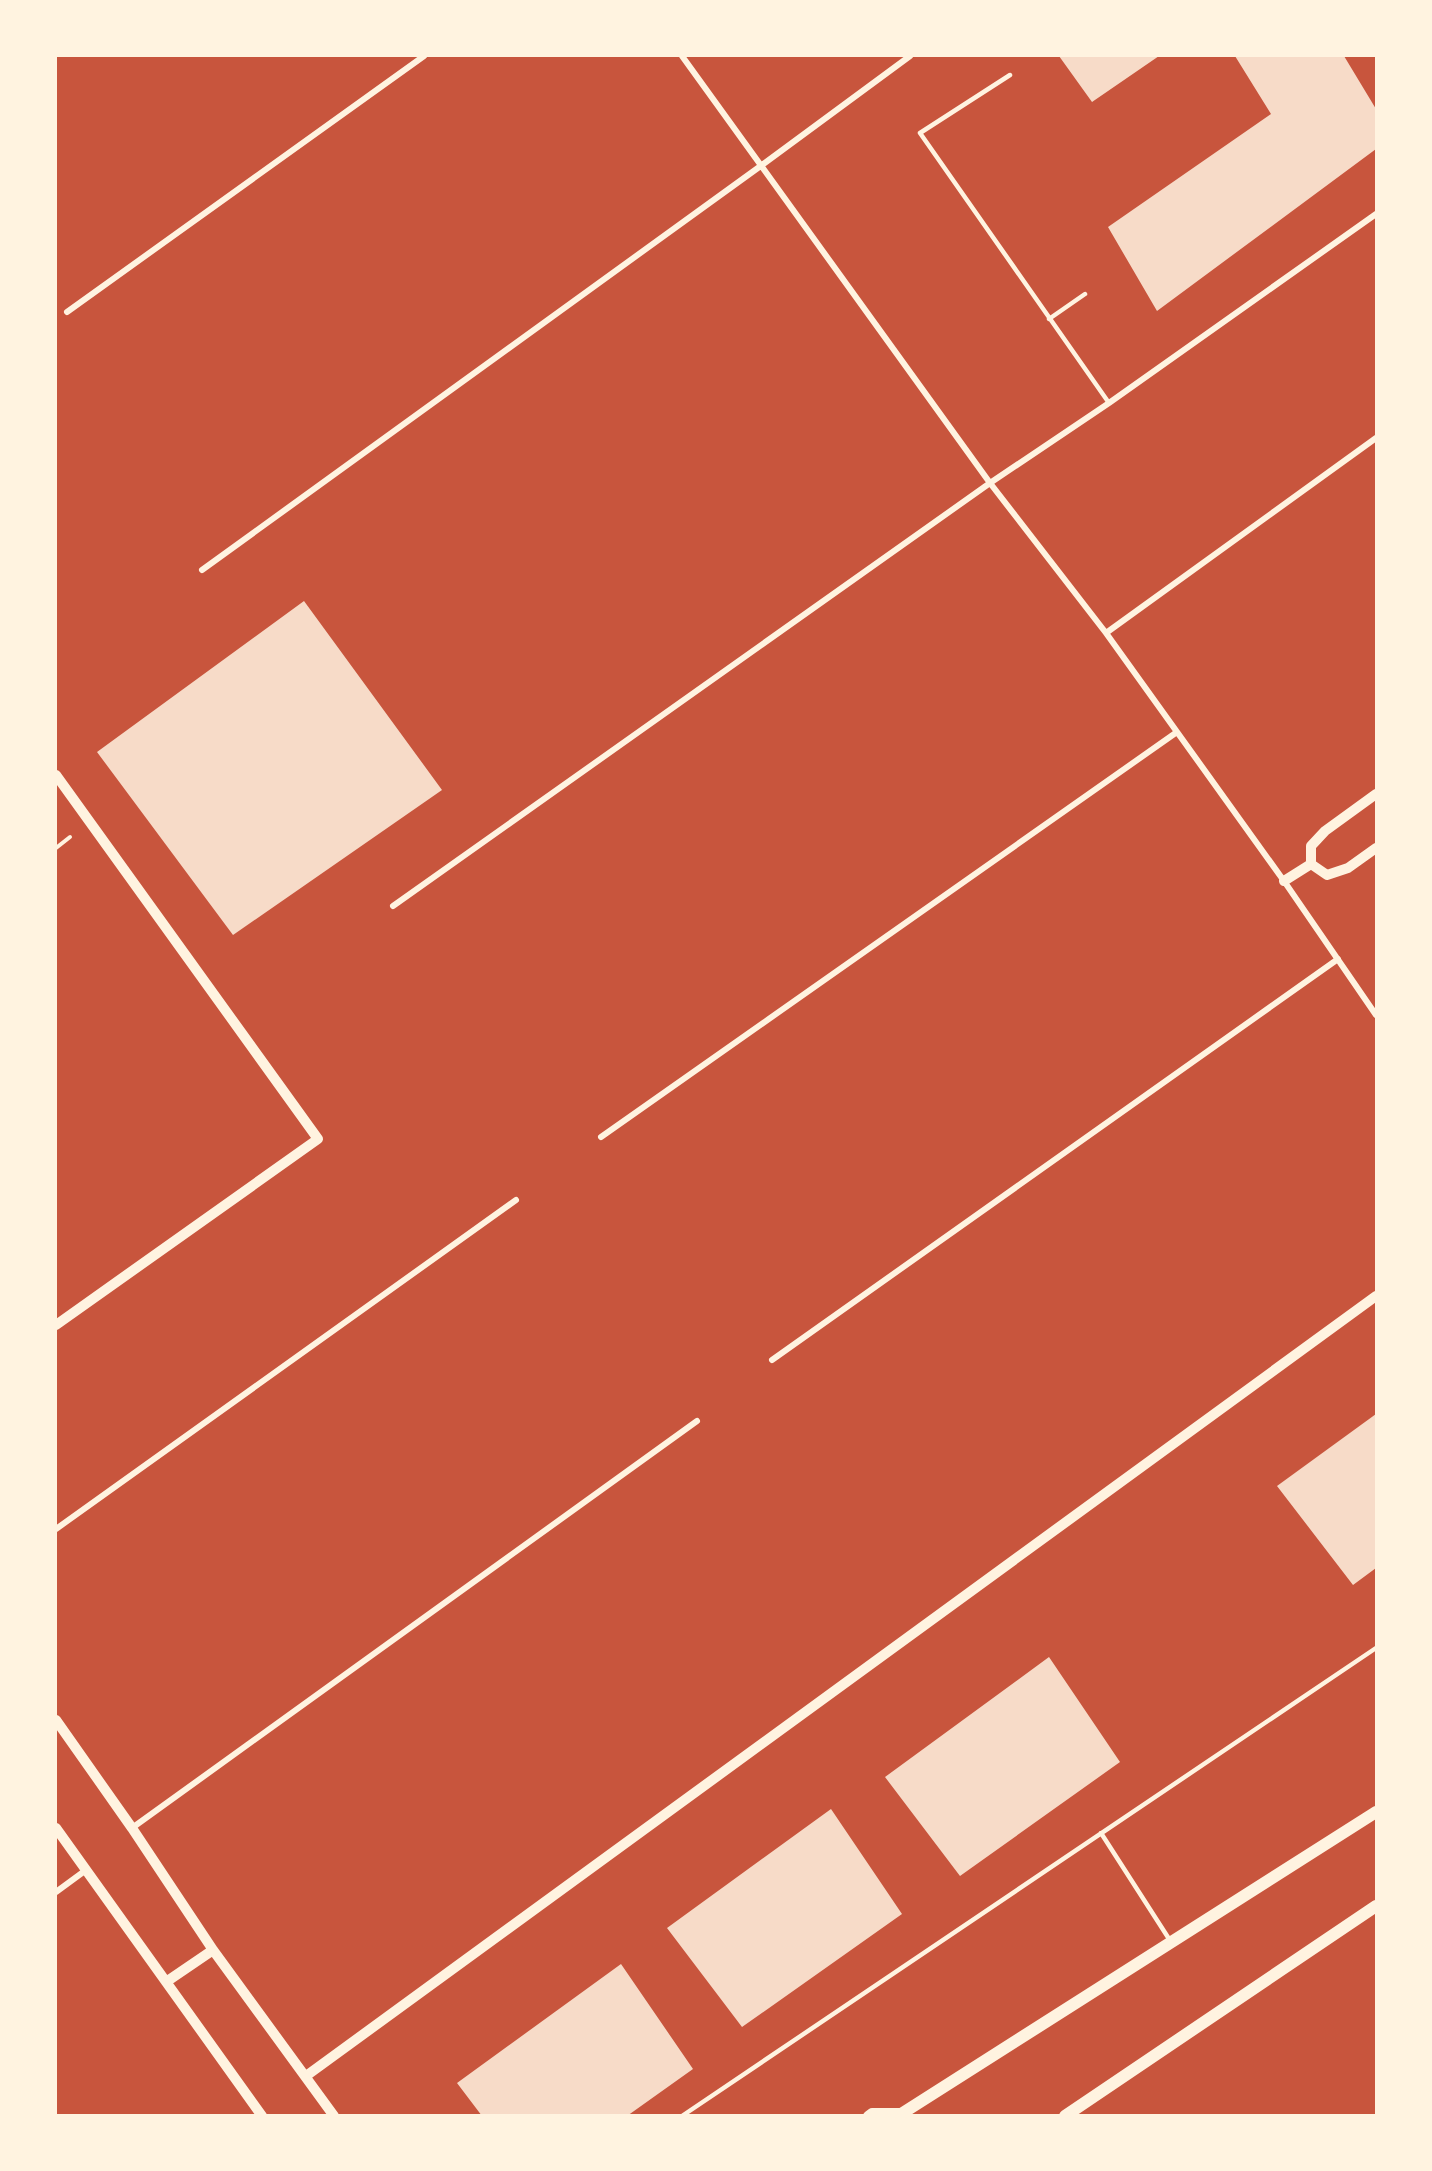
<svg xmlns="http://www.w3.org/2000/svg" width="1432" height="2171" font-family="Manrope,sans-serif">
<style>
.building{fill:#f7dbc8}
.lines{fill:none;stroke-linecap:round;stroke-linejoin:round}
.path{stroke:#fff3e0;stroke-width:4}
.service{stroke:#fff3e0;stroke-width:4.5}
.minor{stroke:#fff3e0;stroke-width:6}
.tertiary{stroke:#fff3e0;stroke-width:10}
.secondary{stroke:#fff3e0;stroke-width:12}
</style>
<rect width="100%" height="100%" fill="#c8553d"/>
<path class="building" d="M1059 56H1159L1092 102Z
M1235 56H1344L1376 109V149L1157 311 1108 227 1271 114Z
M304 601 442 790 233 935 97 752Z
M1376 1414V1568L1353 1585 1277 1486Z
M1049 1657 1120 1762 960 1876 885 1777Z
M831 1809 902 1914 742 2027 667 1928Z
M621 1964 693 2069 627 2116H482L457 2083Z"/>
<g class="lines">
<path class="path" d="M56 848 70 837"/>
<path class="service" d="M1010 75 920 133 1109 403
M1049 319 1085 294
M1101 1833 1171 1942
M682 2116 1376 1648"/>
<path class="minor" d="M682 56 990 483 1106 633 1284 881 1376 1015
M67 312 424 56
M202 570 762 165 910 56
M1106 633 1376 438
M393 906 990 483 1109 403 1376 214
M601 1137 1177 732
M772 1360 1338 959
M56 1529 516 1200
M132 1828 697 1421
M56 1892 86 1870"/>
<path class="tertiary" d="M56 775 318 1139 56 1325
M1311 864V846L1325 831 1376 794
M1311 864 1327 875 1348 868 1376 848
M1284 881 1311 864
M56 1720 132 1828 213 1950 334 2116
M56 1828 262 2116
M166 1982 213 1950
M306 2076 1376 1296
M868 2116 872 2113H901"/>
<path class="secondary" d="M898 2116 1376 1812
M1065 2116 1376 1906"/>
</g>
<rect width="1432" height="2171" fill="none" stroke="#fff3e0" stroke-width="114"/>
</svg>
